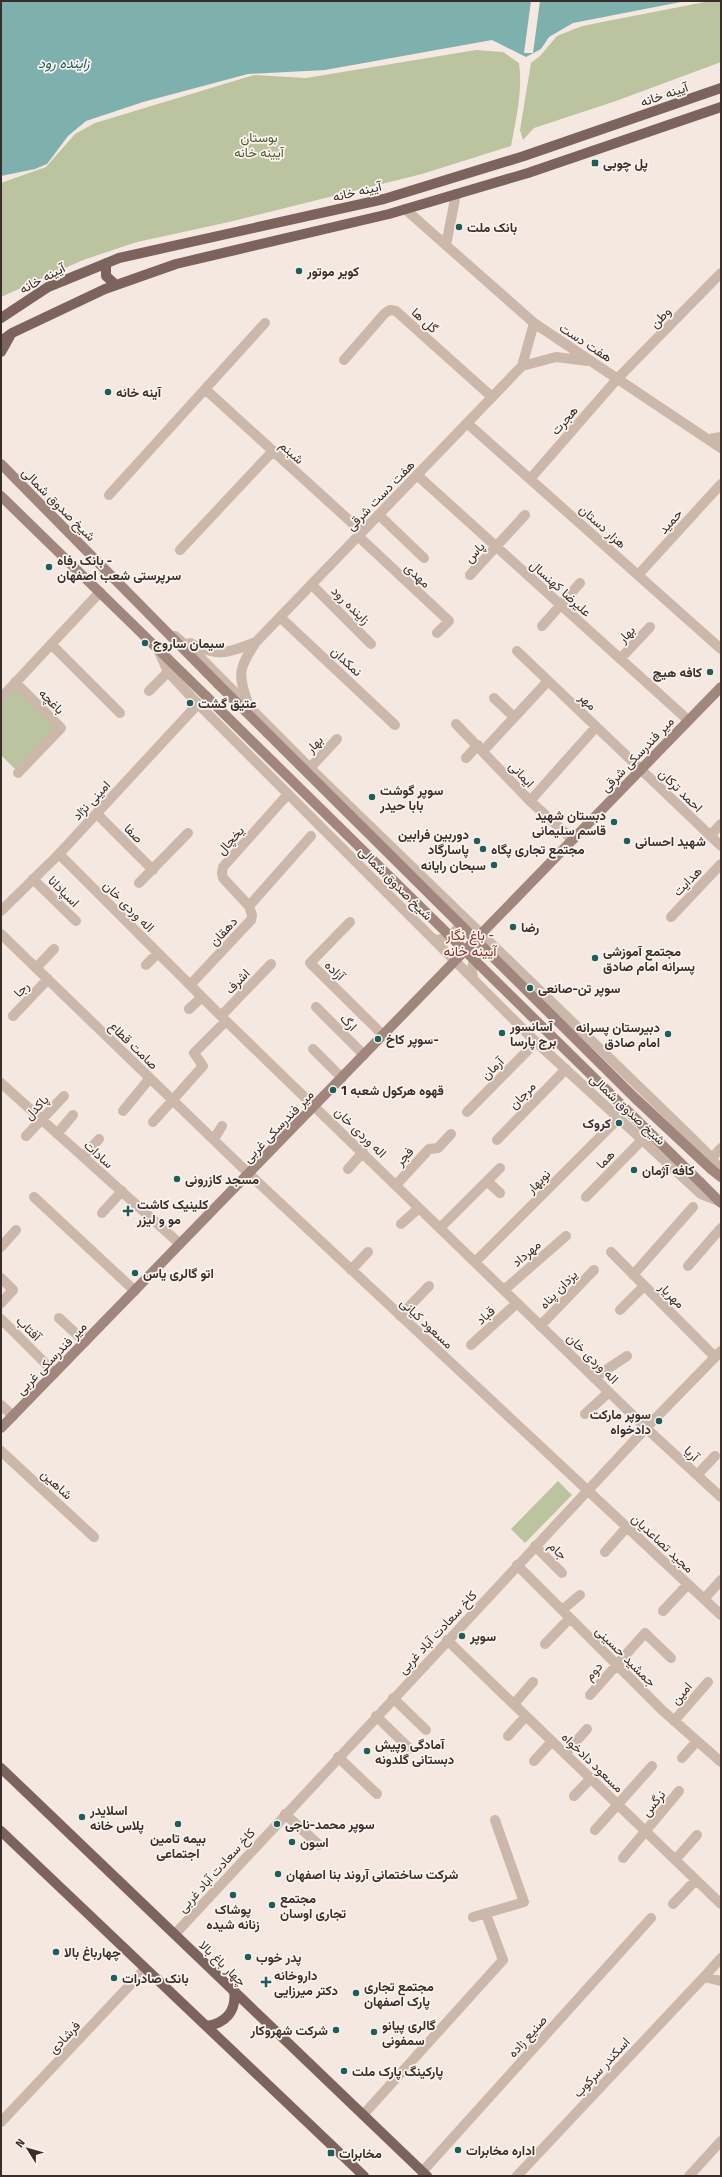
<svg xmlns="http://www.w3.org/2000/svg" width="722" height="2177" font-family="'Fira Sans',Vazirmatn,sans-serif">
<style>
.green{fill:#bbc39f}
.water{fill:#7eb1ae}
.pier{fill:#f4e8e0}
.lines{fill:none;stroke-linecap:round;stroke-linejoin:round}
.minor{stroke:#ccb7ab;stroke-width:10}
.tertiary{stroke:#ccb7ab;stroke-width:10}
.secondary{stroke:#a0867c;stroke-width:10}
.primary{stroke:#7c635c;stroke-width:10}
.secondary-bridge{stroke:#a0867c;stroke-width:10}
.poi-dot{fill:#1f5d5a;stroke:#fbf3ed;stroke-width:1.5}
.labels{text-anchor:middle;stroke-width:3.5;stroke-linejoin:round;paint-order:stroke}
.street-label{font-size:13px;fill:#3a2e2b;stroke:#fbf3ed}
.park-label{font-size:13px;fill:#4e592e;stroke:#fbf3ed}
.poi-label{font-size:13px;font-weight:bold;fill:#3a2e2b;stroke:#fbf3ed;text-anchor:start}
.water-label{font-size:14px;font-style:italic;fill:#1f5d5a;stroke:#fbf3ed}
.neighbourhood-label{font-size:14px;fill:#8a3022;stroke:#fbf3ed}
</style>
<rect width="100%" height="100%" fill="#f4e8e0"/>
<path class="green" d="M710 1H721V62L616 101 534 128 523 140 520 130 531 63 540 56 557 36 582 26Z
M476 50 503 52 519 63C523 90 516 119 511 146L422 174 229 222 137 242 83 260 1 297V183L46 167 75 134 95 123 254 75 306 78Z
M15 687 56 727 15 769 1 755V702Z
M558 1481 572 1495 525 1543 511 1529Z"/>
<path class="water" d="M1 1H686L573 23 549 37 541 49 526 57 492 40 325 70 248 74 143 102 86 121 68 136 47 164 35 169 1 176Z"/>
<path class="pier" d="M531 1H540L533 53H524Z"/>
<g class="lines">
<path class="minor" d="M344 360 385 313 390 310 396 311 492 397
M205 389 362 532
M467 423 721 649
M709 439 721 437
M417 475 688 720
M530 479 618 378 721 273
M109 495 265 323
M379 515 424 558
M358 536 449 621 437 633
M180 550 272 452
M470 575 525 515
M638 575 721 484
M312 585 371 644
M280 617 395 725
M542 626 580 583
M51 644 120 713
M517 651 721 846
M620 659 650 627
M15 682 61 728 18 773
M149 691 168 672
M1 698 100 592
M494 698 514 717
M456 724 530 801 572 839
M483 751 548 681
M466 758 478 745
M310 768 337 739
M530 801 596 727
M97 814 153 870
M710 836 721 824
M59 854 226 1021 646 1428 721 1497
M33 879 76 921
M139 883 188 833
M249 906 223 878 222 873 223 867 288 794
M671 917 721 864
M350 922 310 963 383 1035
M1 934 249 1174 721 1615
M146 965 158 953
M36 968 54 949
M190 985 251 920 252 915 249 906 311 836
M316 1007 364 1055
M189 1009 202 997
M13 1016 48 979
M221 1016 271 964
M313 1049 342 1078
M1 1083 180 1244
M123 1111 150 1078
M467 1112 536 1042
M153 1122 203 1066 194 1053 226 1021
M57 1134 73 1115
M26 1136 64 1096
M214 1139 222 1126
M497 1140 566 1069
M83 1157 99 1139
M712 1158 721 1148
M348 1169 363 1152
M487 1181 500 1193
M396 1185 429 1149 438 1148 451 1134
M34 1197 135 1291
M586 1197 642 1140
M102 1213 122 1191
M401 1224 419 1208
M440 1228 500 1168
M1 1247 16 1230
M611 1252 715 1357
M475 1262 619 1118
M688 1266 721 1228
M351 1270 368 1252
M633 1275 693 1207
M1 1278 13 1290 1 1303
M504 1290 566 1236
M620 1310 644 1286
M400 1316 429 1286
M59 1318 85 1342
M1 1319 55 1373
M540 1326 594 1270
M471 1345 517 1303
M594 1378 627 1356
M1 1405 13 1416
M585 1414 609 1392
M1 1451 94 1537
M697 1475 715 1456
M535 1546 562 1573
M605 1552 626 1528
M517 1565 662 1710 721 1762
M704 1599 721 1580
M562 1610 580 1595
M663 1611 688 1584
M447 1640 721 1904
M545 1644 570 1618
M590 1695 645 1633 671 1658
M393 1698 426 1730
M514 1704 533 1682
M376 1716 410 1749
M674 1721 708 1682
M508 1736 526 1716
M565 1754 587 1729
M338 1757 377 1794
M682 1758 697 1741
M534 1761 552 1741
M574 1796 591 1778
M285 1814 319 1845
M595 1830 652 1766
M623 1858 679 1791
M675 1860 697 1835
M673 1904 696 1880
M473 1917 524 1902 495 1820
M704 1977 721 1958
M363 2115 503 1960 486 1914
M1 2122 145 1969
M422 2172 651 1918
M517 2176 704 1977 721 1981
M689 2176 721 2141"/>
<path class="tertiary" d="M405 209 534 323 721 448
M446 245 456 194
M522 366 556 357 588 361
M175 636 201 658 310 768 690 1136 712 1158 721 1172
M190 643C220 658 226 653 256 642
M158 649 168 672 198 704 536 1042 701 1194 719 1201
M248 703C237 673 239 668 256 642L522 366 534 323
M1 911 59 854 198 704
M434 940C449 939 460 933 460 917
M474 980C468 966 477 948 494 951
M175 1934 646 1428 721 1351"/>
<path class="secondary" d="M1 464 218 684
M1 496 206 696
M711 1169 721 1177
M700 1182 721 1203
M1 1428 721 687"/>
<path class="primary" d="M106 263V276L116 285
M1 318 48 287 119 258 384 199 524 156 721 88
M1 341 12 333 105 289 176 264 389 214 528 173 721 107
M1 352 10 336
M1 1768 427 2176
M1 1831 364 2176
M206 2026C225 2024 237 2011 234 1991"/>
<path class="secondary-bridge" d="M218 684 635 1098 711 1169
M206 696 700 1182"/>
</g>
<g class="poi-dot">
<rect x="591" y="159" width="8" height="8" rx="2"/>
<circle cx="459" cy="227" r="4"/>
<circle cx="299" cy="271" r="4"/>
<circle cx="108" cy="392" r="4"/>
<circle cx="49" cy="567" r="4"/>
<circle cx="145" cy="643" r="4"/>
<circle cx="710" cy="672" r="4"/>
<circle cx="190" cy="703" r="4"/>
<circle cx="372" cy="797" r="4"/>
<circle cx="614" cy="822" r="4"/>
<circle cx="477" cy="841" r="4"/>
<circle cx="627" cy="841" r="4"/>
<circle cx="483" cy="849" r="4"/>
<circle cx="494" cy="865" r="4"/>
<circle cx="513" cy="927" r="4"/>
<circle cx="595" cy="958" r="4"/>
<circle cx="530" cy="988" r="4"/>
<circle cx="502" cy="1033" r="4"/>
<circle cx="668" cy="1034" r="4"/>
<circle cx="378" cy="1039" r="4"/>
<circle cx="333" cy="1090" r="4"/>
<circle cx="619" cy="1123" r="4"/>
<circle cx="634" cy="1170" r="4"/>
<circle cx="177" cy="1179" r="4"/>
<path d="M126 1205h4v4h4v4h-4v4h-4v-4h-4v-4h4z"/>
<circle cx="135" cy="1273" r="4"/>
<circle cx="659" cy="1421" r="4"/>
<circle cx="462" cy="1636" r="4"/>
<circle cx="367" cy="1751" r="4"/>
<circle cx="82" cy="1817" r="4"/>
<circle cx="178" cy="1824" r="4"/>
<circle cx="277" cy="1824" r="4"/>
<circle cx="292" cy="1842" r="4"/>
<circle cx="278" cy="1874" r="4"/>
<circle cx="233" cy="1895" r="4"/>
<circle cx="272" cy="1905" r="4"/>
<circle cx="56" cy="1952" r="4"/>
<circle cx="248" cy="1957" r="4"/>
<circle cx="114" cy="1978" r="4"/>
<path d="M264 1976h4v4h4v4h-4v4h-4v-4h-4v-4h4z"/>
<circle cx="356" cy="1993" r="4"/>
<circle cx="336" cy="2030" r="4"/>
<circle cx="374" cy="2032" r="4"/>
<circle cx="344" cy="2071" r="4"/>
<circle cx="458" cy="2150" r="4"/>
<rect x="327" y="2149" width="8" height="8" rx="2"/>
</g>
<g class="labels">
<g class="street-label">
<text transform="translate(664 94) rotate(-19)" y="5">آیینه خانه</text>
<text transform="translate(357 191) rotate(-13)" y="5">آیینه خانه</text>
<text transform="translate(42 278) rotate(-28)" y="5">آیینه خانه</text>
<text transform="translate(660 317) rotate(-46)" y="5">وطن</text>
<text transform="translate(425 320) rotate(42)" y="5">گل ها</text>
<text transform="translate(586 342) rotate(33)" y="5">هفت دست</text>
<text transform="translate(564 420) rotate(-49)" y="5">هجرت</text>
<text transform="translate(292 452) rotate(42)" y="5">شبنم</text>
<text transform="translate(380 495) rotate(-46)" y="5">هفت دست شرقی</text>
<text transform="translate(59 504) rotate(45)" y="5">شیخ صدوق شمالی</text>
<text transform="translate(670 521) rotate(-48)" y="5">حمید</text>
<text transform="translate(603 526) rotate(42)" y="5">هزار دستان</text>
<text transform="translate(474 552) rotate(-47)" y="5">پاس</text>
<text transform="translate(418 575) rotate(43)" y="5">مهدی</text>
<text transform="translate(561 588) rotate(42)" y="5">علیرضا کهنسال</text>
<text transform="translate(351 605) rotate(45)" y="5">زاینده رود</text>
<text transform="translate(626 634) rotate(-47)" y="5">بهار</text>
<text transform="translate(347 661) rotate(43)" y="5">نمکدان</text>
<text transform="translate(52 701) rotate(45)" y="5">باغچه</text>
<text transform="translate(588 701) rotate(44)" y="5">مهر</text>
<text transform="translate(314 744) rotate(-47)" y="5">بهار</text>
<text transform="translate(637 754) rotate(-46)" y="5">میر فندرسکی شرقی</text>
<text transform="translate(522 774) rotate(47)" y="5">ایمانی</text>
<text transform="translate(681 790) rotate(44)" y="5">احمد ترکان</text>
<text transform="translate(91 800) rotate(-47)" y="5">امینی نژاد</text>
<text transform="translate(134 833) rotate(45)" y="5">صفا</text>
<text transform="translate(230 840) rotate(-48)" y="5">یخچال</text>
<text transform="translate(687 881) rotate(-46)" y="5">هدایت</text>
<text transform="translate(396 883) rotate(45)" y="5">شیخ صدوق شمالی</text>
<text transform="translate(64 891) rotate(45)" y="5">اسپادانا</text>
<text transform="translate(129 906) rotate(45)" y="5">اله وردی خان</text>
<text transform="translate(223 931) rotate(-47)" y="5">دهقان</text>
<text transform="translate(335 970) rotate(44)" y="5">آزاده</text>
<text transform="translate(237 981) rotate(-46)" y="5">اشرف</text>
<text transform="translate(21 989) rotate(-47)" y="5">رجا</text>
<text transform="translate(349 1022) rotate(45)" y="5">ارگ</text>
<text transform="translate(134 1045) rotate(44)" y="5">صامت قطاع</text>
<text transform="translate(492 1068) rotate(-45)" y="5">آرمان</text>
<text transform="translate(522 1095) rotate(-46)" y="5">مرجان</text>
<text transform="translate(36 1107) rotate(-46)" y="5">پاکدل</text>
<text transform="translate(628 1109) rotate(43)" y="5">شیخ صدوق شمالی</text>
<text transform="translate(278 1126) rotate(-46)" y="5">میر فندرسکی غربی</text>
<text transform="translate(361 1132) rotate(44)" y="5">اله وردی خان</text>
<text transform="translate(99 1154) rotate(42)" y="5">سادات</text>
<text transform="translate(404 1156) rotate(-47)" y="5">فجر</text>
<text transform="translate(605 1159) rotate(-46)" y="5">هما</text>
<text transform="translate(538 1181) rotate(-45)" y="5">نوبهار</text>
<text transform="translate(526 1253) rotate(-41)" y="5">مهرداد</text>
<text transform="translate(558 1289) rotate(-46)" y="5">یزدان پناه</text>
<text transform="translate(672 1295) rotate(45)" y="5">مهریار</text>
<text transform="translate(485 1315) rotate(-42)" y="5">قباد</text>
<text transform="translate(427 1323) rotate(43)" y="5">مسعود کیانی</text>
<text transform="translate(29 1328) rotate(45)" y="5">آفتاب</text>
<text transform="translate(51 1358) rotate(-46)" y="5">میر فندرسکی غربی</text>
<text transform="translate(593 1358) rotate(44)" y="5">اله وردی خان</text>
<text transform="translate(692 1453) rotate(43)" y="5">آریا</text>
<text transform="translate(57 1484) rotate(43)" y="5">شاهین</text>
<text transform="translate(663 1543) rotate(43)" y="5">مجید تصاعدیان</text>
<text transform="translate(558 1550) rotate(44)" y="5">جام</text>
<text transform="translate(437 1632) rotate(-47)" y="5">کاخ سعادت آباد غربی</text>
<text transform="translate(626 1656) rotate(45)" y="5">جمشید حسینی</text>
<text transform="translate(593 1671) rotate(-50)" y="5">دوم</text>
<text transform="translate(681 1693) rotate(-49)" y="5">امین</text>
<text transform="translate(593 1762) rotate(44)" y="5">مسعود دادخواه</text>
<text transform="translate(653 1803) rotate(-51)" y="5">نرگس</text>
<text transform="translate(216 1870) rotate(-48)" y="5">کاخ سعادت آباد غربی</text>
<text transform="translate(223 1963) rotate(44)" y="5">چهار باغ بالا</text>
<text transform="translate(527 2036) rotate(-48)" y="5">صنیع زاده</text>
<text transform="translate(64 2037) rotate(-47)" y="5">فرشادی</text>
<text transform="translate(601 2067) rotate(-47)" y="5">اسکندر سرکوب</text>
</g>
<g class="park-label">
<text x="259" y="142">بوستان<tspan x="259" dy="15">آیینه خانه</tspan></text>
</g>
<g class="poi-label">
<text x="603" y="168">پل چوبی</text>
<text x="467" y="232">بانک ملت</text>
<text x="307" y="276">کویر موتور</text>
<text x="116" y="397">آینه خانه</text>
<text x="57" y="565">بانک رفاه -<tspan x="57" dy="15">سرپرستی شعب اصفهان</tspan></text>
<text x="153" y="648">سیمان ساروج</text>
<text x="702" y="677" text-anchor="end">کافه هیچ</text>
<text x="198" y="708">عتیق گشت</text>
<text x="380" y="795">سوپر گوشت<tspan x="380" dy="15">بابا حیدر</tspan></text>
<text x="606" y="820" text-anchor="end">دبستان شهید<tspan x="606" dy="15">قاسم سلیمانی</tspan></text>
<text x="469" y="839" text-anchor="end">دوربین فرابین<tspan x="469" dy="15">پاسارگاد</tspan></text>
<text x="635" y="846">شهید احسانی</text>
<text x="491" y="854">مجتمع تجاری پگاه</text>
<text x="486" y="870" text-anchor="end">سبحان رایانه</text>
<text x="521" y="932">رضا</text>
<text x="603" y="956">مجتمع آموزشی<tspan x="603" dy="15">پسرانه امام صادق</tspan></text>
<text x="538" y="993">سوپر تن-صانعی</text>
<text x="510" y="1031">آسانسور<tspan x="510" dy="15">برج پارسا</tspan></text>
<text x="660" y="1032" text-anchor="end">دبیرستان پسرانه<tspan x="660" dy="15">امام صادق</tspan></text>
<text x="386" y="1044">سوپر کاخ-</text>
<text x="341" y="1095">قهوه هرکول شعبه 1</text>
<text x="611" y="1128" text-anchor="end">کروک</text>
<text x="642" y="1175">کافه آژمان</text>
<text x="185" y="1184">مسجد کازرونی</text>
<text x="137" y="1209">کلینیک کاشت<tspan x="137" dy="15">مو و لیزر</tspan></text>
<text x="143" y="1278">اتو گالری یاس</text>
<text x="651" y="1419" text-anchor="end">سوپر مارکت<tspan x="651" dy="15">دادخواه</tspan></text>
<text x="470" y="1641">سوپر</text>
<text x="375" y="1749">آمادگی وپیش<tspan x="375" dy="15">دبستانی گلدونه</tspan></text>
<text x="90" y="1815">اسلایدر<tspan x="90" dy="15">پلاس خانه</tspan></text>
<text x="285" y="1829">سوپر محمد-ناجی</text>
<text x="178" y="1843" text-anchor="middle">بیمه تامین<tspan x="178" dy="15">اجتماعی</tspan></text>
<text x="300" y="1847">اسون</text>
<text x="286" y="1879">شرکت ساختمانی آروند بنا اصفهان</text>
<text x="280" y="1903">مجتمع<tspan x="280" dy="15">تجاری اوسان</tspan></text>
<text x="233" y="1914" text-anchor="middle">پوشاک<tspan x="233" dy="15">زنانه شیده</tspan></text>
<text x="64" y="1957">چهارباغ بالا</text>
<text x="256" y="1962">پدر خوب</text>
<text x="274" y="1980">داروخانه<tspan x="274" dy="15">دکتر میرزایی</tspan></text>
<text x="122" y="1983">بانک صادرات</text>
<text x="364" y="1991">مجتمع تجاری<tspan x="364" dy="15">پارک اصفهان</tspan></text>
<text x="382" y="2030">گالری پیانو<tspan x="382" dy="15">سمفونی</tspan></text>
<text x="328" y="2035" text-anchor="end">شرکت شهروکار</text>
<text x="352" y="2076">پارکینگ پارک ملت</text>
<text x="466" y="2155">اداره مخابرات</text>
<text x="339" y="2158">مخابرات</text>
</g>
<g class="water-label">
<text x="64" y="68">زاینده رود</text>
</g>
<g class="neighbourhood-label">
<text x="470" y="940">باغ نگار -<tspan x="470" dy="16">آیینه خانه</tspan></text>
</g>
</g>
<rect width="722" height="2177" fill="none" stroke="#3a2e2b" stroke-width="4"/>
<g transform="translate(28 2149) rotate(307)" stroke="#fbf3ed" stroke-width="3" paint-order="stroke">
<path d="M0-3L7 15L0 10L-7 15Z" fill="#3a2e2b"/>
<text y="-6" font-size="11" font-weight="bold" text-anchor="middle" fill="#3a2e2b">N</text>
</g>
</svg>
